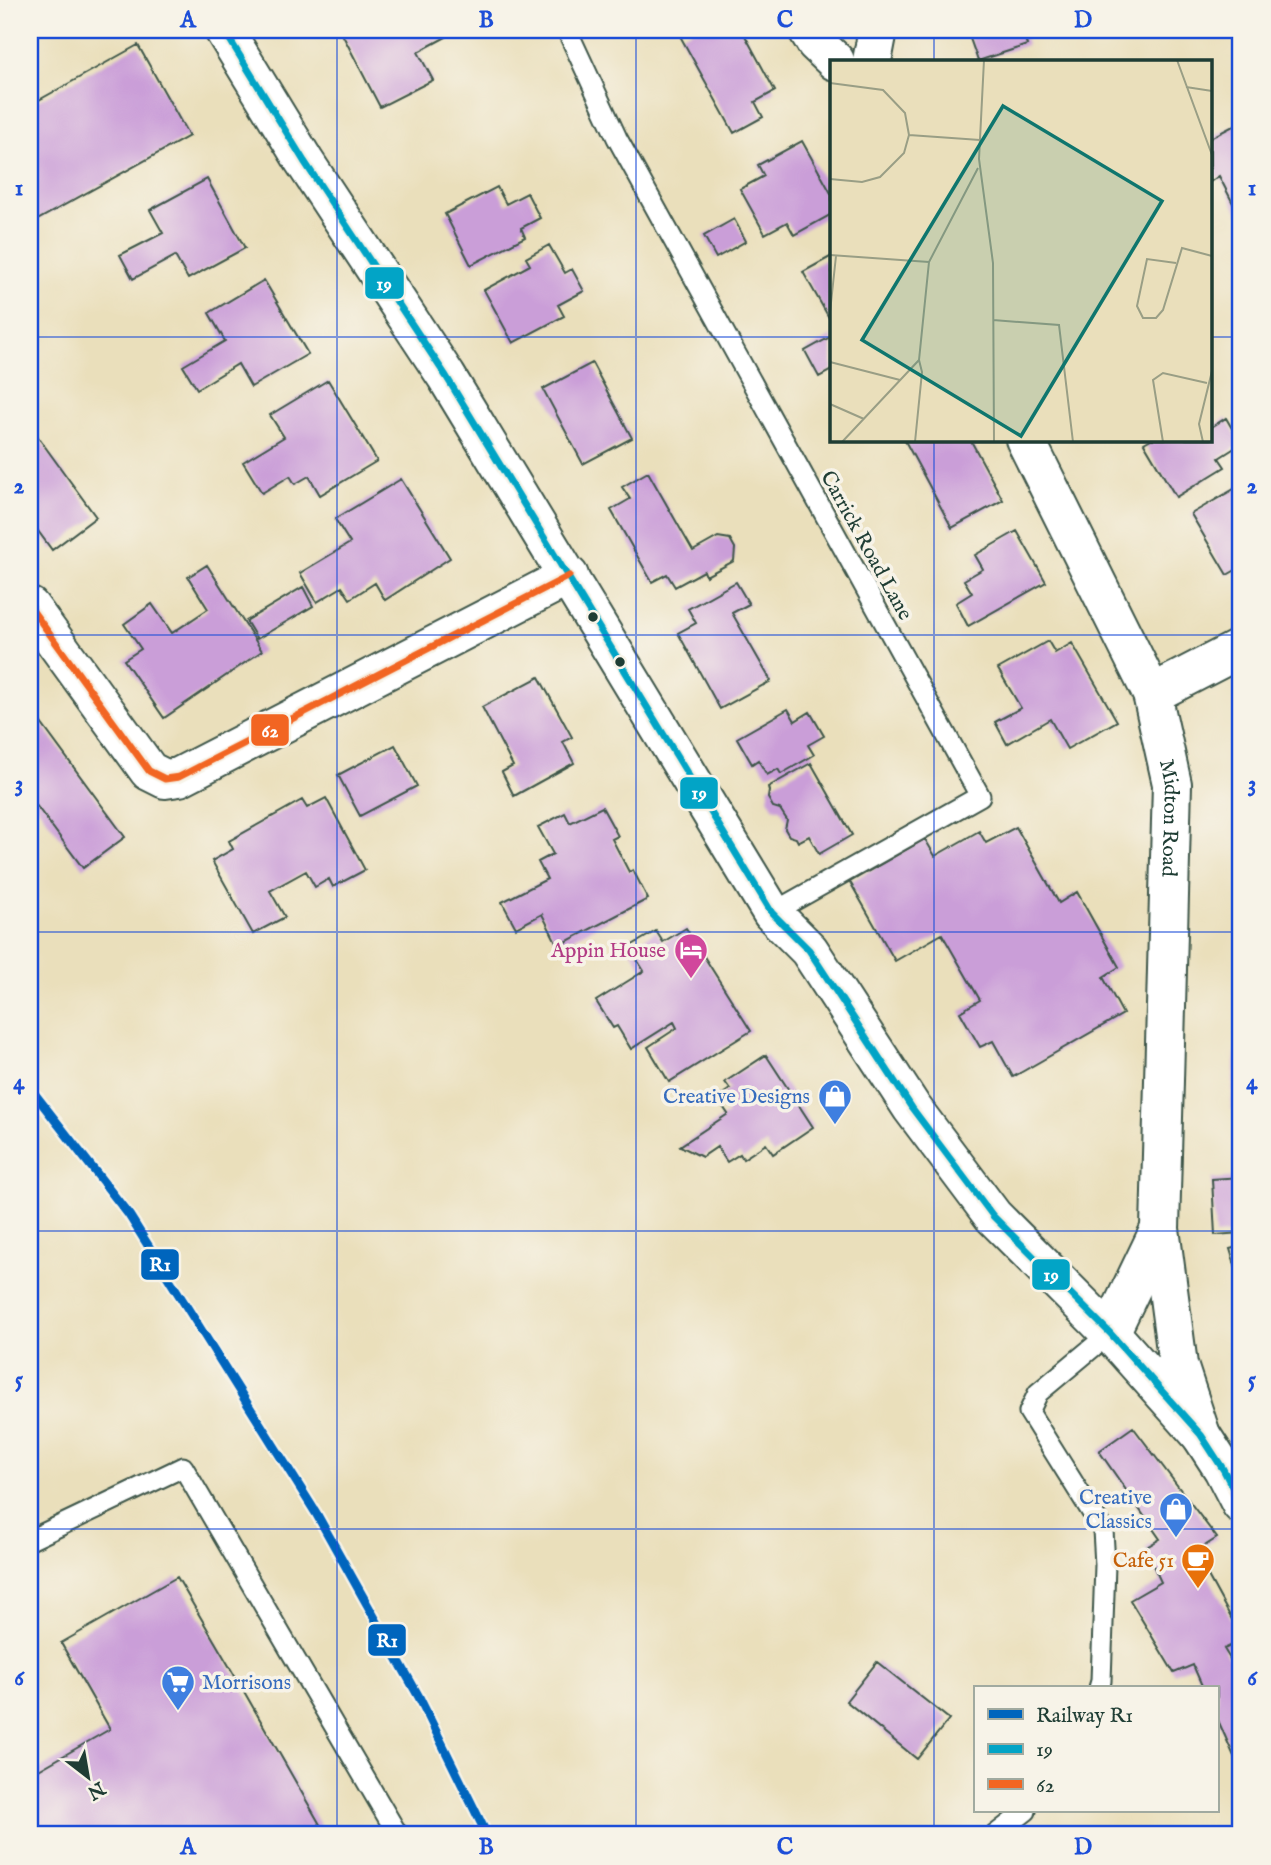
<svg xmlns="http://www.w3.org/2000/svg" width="1271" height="1865" font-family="'IM FELL English',serif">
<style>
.building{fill:#ca9ed8}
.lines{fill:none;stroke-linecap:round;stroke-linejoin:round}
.lane-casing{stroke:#3d5548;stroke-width:23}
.street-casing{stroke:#3d5548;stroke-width:42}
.secondary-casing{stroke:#3d5548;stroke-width:42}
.primary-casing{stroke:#3d5548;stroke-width:42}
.lane{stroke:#fff;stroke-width:19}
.street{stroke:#fff;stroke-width:38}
.secondary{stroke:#fff;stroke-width:38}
.primary{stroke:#fff;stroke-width:38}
.bus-1-casing{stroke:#f7f3e8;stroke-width:12}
.bus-2-casing{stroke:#f7f3e8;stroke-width:12}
.bus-1{stroke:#02a4c6;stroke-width:7}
.bus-2{stroke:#f26522;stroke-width:7}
.rail-1-casing{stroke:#f7f3e8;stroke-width:14}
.rail-1{stroke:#0065bd;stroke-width:9}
.grid{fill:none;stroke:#1d4ed8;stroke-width:2;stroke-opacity:0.55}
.bus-dot{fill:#1f3d34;stroke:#f7f3e8;stroke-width:2.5}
.labels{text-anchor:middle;stroke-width:7;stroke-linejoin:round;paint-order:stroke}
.street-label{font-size:21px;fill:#1f3d34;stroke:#f7f3e8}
.hotel-label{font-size:21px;fill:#b23c85;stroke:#f7f3e8;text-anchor:end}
.shop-label{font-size:21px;fill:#366cbe;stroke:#f7f3e8;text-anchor:end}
.food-label{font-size:21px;fill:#c56008;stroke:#f7f3e8;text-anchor:end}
.inset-road{fill:none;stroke:#999e85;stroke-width:2}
.view{fill:#0f766e;fill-opacity:0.15;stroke:#0f766e;stroke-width:3.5}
.inset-edge{fill:none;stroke:#1f3d34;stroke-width:3.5}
.line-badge{stroke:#f7f3e8;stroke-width:2.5}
.badge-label{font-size:19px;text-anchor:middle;font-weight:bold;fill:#fff}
.neatline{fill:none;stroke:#1d4ed8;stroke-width:2.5}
.grid-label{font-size:23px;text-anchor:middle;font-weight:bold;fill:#1d4ed8}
</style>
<rect width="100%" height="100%" fill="#f7f3e8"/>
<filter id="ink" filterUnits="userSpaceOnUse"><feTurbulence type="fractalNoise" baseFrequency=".0143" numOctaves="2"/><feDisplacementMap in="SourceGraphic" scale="14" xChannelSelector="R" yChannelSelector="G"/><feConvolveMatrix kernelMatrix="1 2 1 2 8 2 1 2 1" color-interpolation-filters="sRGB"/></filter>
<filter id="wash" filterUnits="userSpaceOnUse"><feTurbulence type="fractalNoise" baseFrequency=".00686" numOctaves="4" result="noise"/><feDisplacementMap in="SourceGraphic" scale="28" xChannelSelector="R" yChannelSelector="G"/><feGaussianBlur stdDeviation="1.57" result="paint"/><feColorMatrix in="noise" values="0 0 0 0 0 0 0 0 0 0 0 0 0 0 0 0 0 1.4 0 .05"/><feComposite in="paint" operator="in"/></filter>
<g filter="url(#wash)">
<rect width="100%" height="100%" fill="#eadfbb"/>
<g id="blocks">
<path class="building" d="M340 30H442L446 37 418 52 433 80 380 107Z
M692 30H716L717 32 742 30 775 91 755 102 763 117 734 133 680 36Z
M967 30H1022L1027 45 978 61Z
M138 45 189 136 30 224V105Z
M1241 122V213L1239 215 1219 176 1210 182V138Z
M802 141 832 195V214L794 235 787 222 765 234 740 189 764 176 758 165Z
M207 179 245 248 188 279 175 256 133 279 120 255 163 233 150 210Z
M497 187 506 204 527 193 540 218 521 228 525 237 471 265 445 214Z
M734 219 746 241 716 258 704 236Z
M549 245 565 273 572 269 584 291 558 305 564 316 513 343 484 290 530 265 526 258Z
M832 256V323L803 272Z
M264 280 308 354 251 387 238 364 197 389 183 366 225 341 209 313Z
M832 336V370L819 377 805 351Z
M592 363 632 438 583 464 543 389Z
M328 380 377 461 320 495 309 476 295 484 290 476 262 493 243 462 284 437 270 415Z
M1226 418 1241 444 1219 458 1225 467 1176 497 1144 443 1151 439H1210V428Z
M30 426 96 517 52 550 30 520Z
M904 439H970L1003 500 952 528Z
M648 472 693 551 718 537 730 539 735 548 734 561 706 576 704 571 675 587 667 574 652 582 611 510 630 499 622 487Z
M401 479 450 558 385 600 375 583 350 599 342 587 317 602 300 573 350 543 335 519Z
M1241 485V567L1227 575 1191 514Z
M1017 531 1046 582 968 626 956 603 972 593 964 580 983 569 975 555Z
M207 565 262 651 164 718 124 660 141 649 124 624 152 604 172 633 208 609 188 577Z
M736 582 749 604 732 613 771 681 720 709 678 633 696 623 688 609Z
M303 587 313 606 257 639 246 621Z
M1048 641 1055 653 1072 643 1117 721 1067 749 1050 719 1007 744 995 722 1021 708 998 669Z
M539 677 572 737 563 742 574 763 514 796 502 772 513 766 482 707Z
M30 708 125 837 83 868 30 797Z
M788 709 795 721 810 712 824 736 808 745 814 755 781 774 778 769 767 775 758 760 752 764 737 738Z
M395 745 417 786 360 816 338 775Z
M811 763 852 835 819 854 809 836 798 842 796 838 789 836 785 829 787 820 780 809 773 807 768 798 769 791 768 787Z
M326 798 365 870 333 887 329 879 315 887 306 871 270 891 285 917 253 934 212 861 233 849 229 841 302 800 307 808Z
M602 807 618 836 612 839 629 872 633 870 648 899 558 946 542 914 516 928 502 902 547 879 538 862 553 854 538 827 565 813 570 823Z
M1016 827 1059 903 1077 892 1119 967 1103 977 1123 1014 1013 1077 993 1041 980 1047 960 1012 980 1000 942 934 895 961 850 882 925 839 935 856 979 831 986 843Z
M686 928 751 1031 669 1082 648 1047 677 1028 674 1022 631 1049 617 1026 613 1028 596 1001 644 971 629 947 656 931 663 942Z
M1239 996H1241V1014H1238Z
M1237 1030 1241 1031V1110L1231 1109Z
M766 1055 813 1127 773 1154 766 1144 743 1159 740 1154 727 1162 717 1147 702 1157 680 1146 728 1114 717 1098 730 1089 725 1082Z
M1241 1177V1233L1215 1235 1212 1179Z
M1241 1246V1285L1230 1249Z
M1133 1427 1217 1538 1195 1552 1241 1636V1641L1224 1649 1235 1667 1241 1664V1772L1217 1718V1688H1203L1193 1665 1174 1673 1130 1600 1161 1582 1145 1548 1160 1539 1099 1451Z
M177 1577 246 1695 326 1835H30V1775L110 1729 61 1643Z
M877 1662 949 1719 917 1759 846 1701Z"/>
</g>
</g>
<g filter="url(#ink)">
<use href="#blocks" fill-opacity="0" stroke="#3d5548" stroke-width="2"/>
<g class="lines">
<g class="lane-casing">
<path id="lane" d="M567 30 617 138 980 796 772 913
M30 1540 183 1467 398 1835
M1099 1688 1101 1681 1105 1565 1103 1530 1029 1412 1038 1393 1110 1333
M995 1835 1026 1811"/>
</g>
<g class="street-casing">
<path id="street" d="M808 30 816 43 835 61
M30 607 149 771 165 779 179 777 569 576
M1152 694 1241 648"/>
</g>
<g class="secondary-casing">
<g id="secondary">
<path d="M872 61 878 30"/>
<path id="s1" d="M1025 439 1152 694 1172 784 1160 1229 1178 1365 1201 1435"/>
<path d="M1110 1333 1160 1229"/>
</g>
</g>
<g class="primary-casing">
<path id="primary" d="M224 30 304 161 446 376 772 913 809 950 912 1108 993 1216 1110 1333 1201 1435 1223 1469 1241 1504"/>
</g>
<use href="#lane" class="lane"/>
<use href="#street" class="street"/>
<use href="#secondary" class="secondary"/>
<use href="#primary" class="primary"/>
<g class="bus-1-casing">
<path id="bus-1" d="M224 30 304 161 446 376 772 913 809 950 912 1108 993 1216 1110 1333 1201 1435 1223 1469 1241 1504"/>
</g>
<g class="bus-2-casing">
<path id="bus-2" d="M30 607 149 771 165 779 179 777 569 576"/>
</g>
<use href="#bus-1" class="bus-1"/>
<use href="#bus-2" class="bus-2"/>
<g class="rail-1-casing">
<path id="rail-1" d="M30 1088 129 1215 316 1513 419 1697 487 1835"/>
</g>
<use href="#rail-1" class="rail-1"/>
</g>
</g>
<path class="grid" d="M337 30V1835M636 30V1835M934 30V61M30 337H832M1210 337H1241M934 439V1835M30 635H1241M30 932H1241M30 1231H1241M30 1529H1241"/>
<defs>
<g id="hotel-pin" transform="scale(1.75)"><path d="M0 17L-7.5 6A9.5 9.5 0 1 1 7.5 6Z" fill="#d1479c" stroke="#f7f3e8"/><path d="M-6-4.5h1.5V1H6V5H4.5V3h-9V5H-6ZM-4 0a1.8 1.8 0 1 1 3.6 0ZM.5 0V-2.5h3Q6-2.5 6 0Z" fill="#fff"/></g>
<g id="shop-pin" transform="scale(1.75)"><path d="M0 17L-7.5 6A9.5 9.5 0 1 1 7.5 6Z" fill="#3f7fe0" stroke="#f7f3e8"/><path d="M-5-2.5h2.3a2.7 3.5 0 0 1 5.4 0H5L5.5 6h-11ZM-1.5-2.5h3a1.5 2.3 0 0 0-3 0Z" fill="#fff"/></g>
<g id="cafe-pin" transform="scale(1.75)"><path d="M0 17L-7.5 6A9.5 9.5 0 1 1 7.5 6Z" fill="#e8710a" stroke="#f7f3e8"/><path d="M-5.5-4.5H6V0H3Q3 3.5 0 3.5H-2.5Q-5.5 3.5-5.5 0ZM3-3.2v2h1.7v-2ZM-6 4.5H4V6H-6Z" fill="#fff"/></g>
<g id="supermarket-pin" transform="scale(1.75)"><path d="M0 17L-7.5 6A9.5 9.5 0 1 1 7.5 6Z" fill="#3f7fe0" stroke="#f7f3e8"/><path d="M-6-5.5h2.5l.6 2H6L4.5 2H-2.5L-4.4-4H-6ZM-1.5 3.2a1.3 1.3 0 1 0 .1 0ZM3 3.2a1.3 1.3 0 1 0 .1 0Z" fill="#fff"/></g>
</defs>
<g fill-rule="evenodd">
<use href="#hotel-pin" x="691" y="950"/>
<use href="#shop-pin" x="835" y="1096"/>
<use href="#shop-pin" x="1176" y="1509"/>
<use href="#cafe-pin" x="1198" y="1560"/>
<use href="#supermarket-pin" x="178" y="1682"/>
</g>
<g class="bus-dot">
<circle cx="593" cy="617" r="6"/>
<circle cx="620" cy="662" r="6"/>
</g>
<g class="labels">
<g class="street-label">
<text transform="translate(867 545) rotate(61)" y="7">Carrick Road Lane</text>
<text dy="7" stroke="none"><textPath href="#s1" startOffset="411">Midton Road</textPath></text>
</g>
<g class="hotel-label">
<text x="666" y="957">Appin House</text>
</g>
<g class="shop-label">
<text x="810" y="1103">Creative Designs</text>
<text x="1152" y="1504">Creative<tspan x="1152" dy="24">Classics</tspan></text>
<text x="202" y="1689" text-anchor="start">Morrisons</text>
</g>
<g class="food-label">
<text x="1174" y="1567">Cafe 51</text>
</g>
</g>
<g transform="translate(830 60)">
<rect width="382" height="382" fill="#eadfbb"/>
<path class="inset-road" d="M154 0 149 99 163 203 164 382M347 0 382 95M0 23 53 30 75 53 79 75 74 93 50 117 32 122 0 119M356 27 382 31M79 75 150 80M0 195 99 202M346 203 317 199 307 246 313 258H326L333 250 352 188 382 196M0 252 6 196M163 260 229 265 243 382M0 302 70 320M0 344 34 359M12 382 89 300 99 202 148 108M85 382 92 312 89 300M333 382 323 320 333 313 377 323M373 382 369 364 382 311"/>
<path class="view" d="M173 46 332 141 191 376 32 280Z"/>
<rect width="382" height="382" class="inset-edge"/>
</g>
<g class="line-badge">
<rect x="364" y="266" width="41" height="34" rx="7" fill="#02a4c6"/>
<rect x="250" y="713" width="40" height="34" rx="7" fill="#f26522"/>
<rect x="679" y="776" width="40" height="34" rx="7" fill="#02a4c6"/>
<rect x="140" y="1248" width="40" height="33" rx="7" fill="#0065bd"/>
<rect x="1031" y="1258" width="40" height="33" rx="7" fill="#02a4c6"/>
<rect x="367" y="1623" width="40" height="34" rx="7" fill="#0065bd"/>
</g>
<g class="badge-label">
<text x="384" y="290">19</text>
<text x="270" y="737">62</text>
<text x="699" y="799">19</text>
<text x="160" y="1271">R1</text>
<text x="1051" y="1281">19</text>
<text x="387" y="1647">R1</text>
</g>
<rect width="1271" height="1865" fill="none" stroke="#f7f3e8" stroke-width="77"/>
<rect x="974" y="1686" width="245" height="126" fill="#f7f3e8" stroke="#a1aaa0" stroke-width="2"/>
<rect x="988" y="1709" width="35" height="10" fill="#0065bd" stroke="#a1aaa0" stroke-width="2"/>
<text x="1036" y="1722" font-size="21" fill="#1f3d34">Railway R1</text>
<rect x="988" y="1744" width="35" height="10" fill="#02a4c6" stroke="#a1aaa0" stroke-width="2"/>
<text x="1036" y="1756" font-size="21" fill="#1f3d34">19</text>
<rect x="988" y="1779" width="35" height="10" fill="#f26522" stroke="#a1aaa0" stroke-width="2"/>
<text x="1036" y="1792" font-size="21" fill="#1f3d34">62</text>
<g transform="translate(88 1777) rotate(149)" stroke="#f7f3e8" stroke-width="5" paint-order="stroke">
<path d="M0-5L12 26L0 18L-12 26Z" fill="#1f3d34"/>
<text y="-10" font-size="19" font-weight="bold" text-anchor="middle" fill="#1f3d34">N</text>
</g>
<rect x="38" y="38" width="1194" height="1788" class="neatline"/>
<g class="grid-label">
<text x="188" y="27">A</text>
<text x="486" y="27">B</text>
<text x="785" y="27">C</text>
<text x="1083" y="27">D</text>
<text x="19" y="195">1</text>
<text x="1252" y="195">1</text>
<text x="19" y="493">2</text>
<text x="1252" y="493">2</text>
<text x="19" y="791">3</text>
<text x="1252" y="791">3</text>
<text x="19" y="1089">4</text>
<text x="1252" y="1089">4</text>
<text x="19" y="1387">5</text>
<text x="1252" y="1387">5</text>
<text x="19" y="1685">6</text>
<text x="1252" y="1685">6</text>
<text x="188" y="1854">A</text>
<text x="486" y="1854">B</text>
<text x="785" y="1854">C</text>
<text x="1083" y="1854">D</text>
</g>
</svg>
